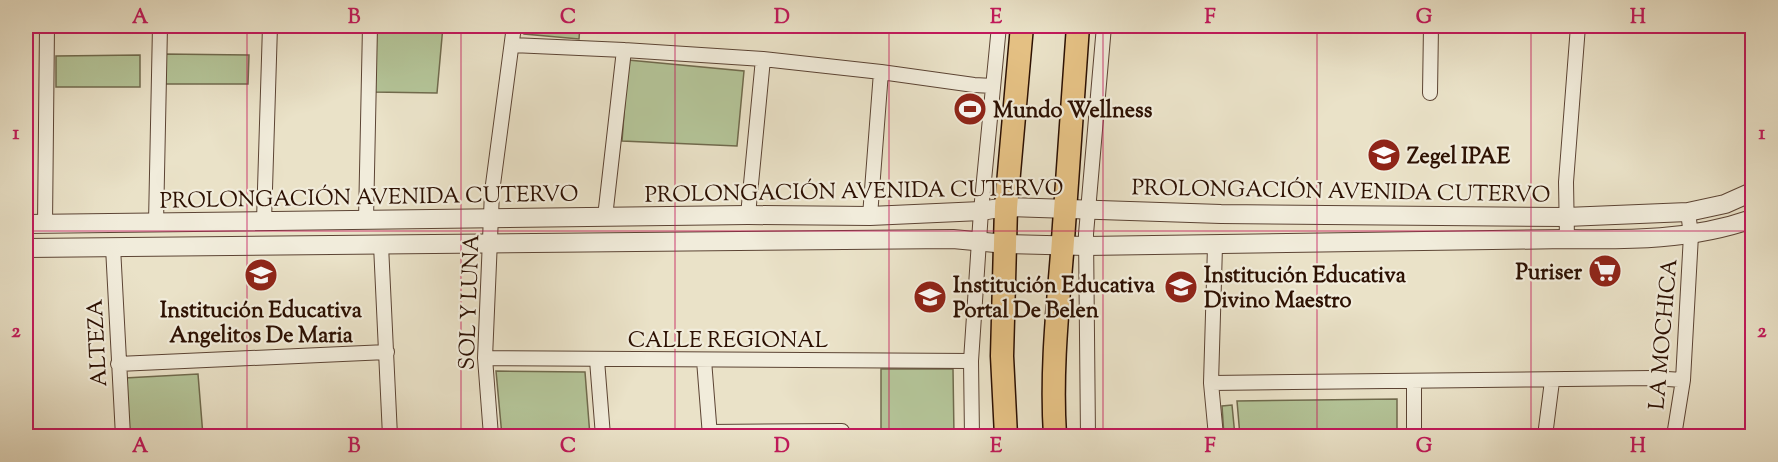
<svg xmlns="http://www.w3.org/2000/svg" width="1778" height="462" font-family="'Sorts Mill Goudy',serif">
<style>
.green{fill:#b4c498;stroke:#706a4d;stroke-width:1.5}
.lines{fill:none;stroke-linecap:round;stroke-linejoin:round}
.minor-casing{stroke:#5c4434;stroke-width:16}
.tertiary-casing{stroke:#5c4434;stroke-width:20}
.trunk-casing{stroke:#2c1002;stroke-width:25}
.minor{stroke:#f1ecdb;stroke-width:14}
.tertiary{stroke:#f1ecdb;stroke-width:18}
.trunk{stroke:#e5c184;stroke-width:22}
.grid{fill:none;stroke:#c2185b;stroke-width:1.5;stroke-opacity:0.55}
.labels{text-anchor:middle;stroke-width:4.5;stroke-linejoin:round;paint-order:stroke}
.poi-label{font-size:22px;font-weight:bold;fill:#2c1002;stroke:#f1ecdb;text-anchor:start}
.street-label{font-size:22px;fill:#2c1002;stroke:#f1ecdb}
.neatline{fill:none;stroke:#c2185b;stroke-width:2}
.grid-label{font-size:20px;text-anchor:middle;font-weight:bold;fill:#c2185b}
</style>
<rect width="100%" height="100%" fill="#eae2c8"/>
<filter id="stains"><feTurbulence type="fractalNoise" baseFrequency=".00333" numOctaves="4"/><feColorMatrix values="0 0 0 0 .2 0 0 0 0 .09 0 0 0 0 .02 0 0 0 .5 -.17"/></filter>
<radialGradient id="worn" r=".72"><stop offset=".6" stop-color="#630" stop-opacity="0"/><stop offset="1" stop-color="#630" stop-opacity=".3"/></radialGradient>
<path class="green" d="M373 26H443L437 93 373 92Z
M524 26H580L579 39 524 34Z
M163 54 249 55 248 84H162Z
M140 55V87H56V56Z
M628 60 744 71 737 146 622 141Z
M881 369H953L954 436H881Z
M496 371 585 372 590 436H502Z
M198 374 203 436H128L125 378Z
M1397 399V436H1240L1237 401Z
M1232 405 1235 436H1224L1222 406Z"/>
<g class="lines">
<g class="minor-casing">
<path id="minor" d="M512 45 624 50 763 59 881 72 974 85 993 86
M1430 93 1431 26
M748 215 763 59
M870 216 881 72
M605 217 624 50
M366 220 370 26
M264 221 270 26
M156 223 160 26
M45 224 47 26
M1567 239 1566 182 1578 26
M381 245 390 436
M1215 246 1211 383 1216 436
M113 247 123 436
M485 358 971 361
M597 360 603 436
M704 360 710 436
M118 364 387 352
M1211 383 1651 378 1683 380
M709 432 842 431
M491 436 485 358 492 192 514 26
M972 436 971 361 981 211 999 26
M1088 436 1086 234 1104 26
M1414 436V382
M1545 436 1552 381
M1674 436 1683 380 1691 235 1688 212"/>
</g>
<g class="tertiary-casing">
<path id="tertiary" d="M26 224 748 215 870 216 981 211 1006 207 1221 214 1566 217 1688 212 1725 204 1752 192
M26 248 953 239 1006 244 1086 246 1567 239C1630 240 1692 240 1752 219"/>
</g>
<g class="trunk-casing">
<path id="trunk" d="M1006 436 1002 356 1006 207 1022 26
M1055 436C1051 375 1057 315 1062 254 1067 178 1072 102 1078 26"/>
</g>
<use href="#minor" class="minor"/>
<use href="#tertiary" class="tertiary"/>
<use href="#trunk" class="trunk"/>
</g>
<path class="grid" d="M247 26V436M461 26V436M675 26V436M889 26V436M1103 26V436M1317 26V436M1531 26V436M26 231H1752"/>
<defs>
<g id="stadium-disc" transform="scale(1.725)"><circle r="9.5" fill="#8f2418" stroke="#f1ecdb"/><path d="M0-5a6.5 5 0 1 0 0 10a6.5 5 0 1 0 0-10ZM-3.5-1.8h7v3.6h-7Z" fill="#fff"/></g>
<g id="university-disc" transform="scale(1.725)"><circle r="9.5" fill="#8f2418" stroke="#f1ecdb"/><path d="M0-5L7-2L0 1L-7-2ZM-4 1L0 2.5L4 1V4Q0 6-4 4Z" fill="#fff"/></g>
<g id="supermarket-disc" transform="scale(1.725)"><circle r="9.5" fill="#8f2418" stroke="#f1ecdb"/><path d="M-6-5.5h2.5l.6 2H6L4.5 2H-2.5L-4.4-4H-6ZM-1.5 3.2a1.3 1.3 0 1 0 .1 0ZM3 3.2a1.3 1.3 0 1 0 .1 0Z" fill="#fff"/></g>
<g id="school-disc" transform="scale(1.725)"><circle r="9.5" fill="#8f2418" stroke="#f1ecdb"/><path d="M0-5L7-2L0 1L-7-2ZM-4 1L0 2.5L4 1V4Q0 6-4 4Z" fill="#fff"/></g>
</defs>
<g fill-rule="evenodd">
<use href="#stadium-disc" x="970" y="109"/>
<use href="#university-disc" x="1384" y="155"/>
<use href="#supermarket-disc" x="1605" y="271"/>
<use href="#school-disc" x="261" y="275"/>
<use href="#school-disc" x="1181" y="287"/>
<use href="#school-disc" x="930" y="297"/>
</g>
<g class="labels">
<g class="poi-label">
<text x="993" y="117">Mundo Wellness</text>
<text x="1407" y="163">Zegel IPAE</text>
<text x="1582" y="279" text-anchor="end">Puriser</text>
<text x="1204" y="282">Institución Educativa<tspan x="1204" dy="25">Divino Maestro</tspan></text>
<text x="953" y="292">Institución Educativa<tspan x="953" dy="25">Portal De Belen</tspan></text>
<text x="261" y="317" text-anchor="middle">Institución Educativa<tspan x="261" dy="25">Angelitos De Maria</tspan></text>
</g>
<g class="street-label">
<text transform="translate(854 190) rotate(-1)" y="8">PROLONGACIÓN AVENIDA CUTERVO</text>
<text transform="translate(1341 190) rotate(1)" y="8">PROLONGACIÓN AVENIDA CUTERVO</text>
<text transform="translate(369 196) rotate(-1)" y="8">PROLONGACIÓN AVENIDA CUTERVO</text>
<text transform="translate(468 302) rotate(-88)" y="8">SOL Y LUNA</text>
<text transform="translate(1662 334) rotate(-85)" y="8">LA MOCHICA</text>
<text x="728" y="347">CALLE REGIONAL</text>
<text transform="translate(96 343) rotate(-93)" y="8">ALTEZA</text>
</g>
</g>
<rect width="1778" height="462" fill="none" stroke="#eae2c8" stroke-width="66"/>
<rect x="33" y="33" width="1712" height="396" class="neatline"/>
<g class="grid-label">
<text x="140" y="23">A</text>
<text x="354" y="23">B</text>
<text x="568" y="23">C</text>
<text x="782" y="23">D</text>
<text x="996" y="23">E</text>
<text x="1210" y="23">F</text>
<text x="1424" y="23">G</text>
<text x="1638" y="23">H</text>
<text x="16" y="139">1</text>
<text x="1762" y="139">1</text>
<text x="16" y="337">2</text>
<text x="1762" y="337">2</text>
<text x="140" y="452">A</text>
<text x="354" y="452">B</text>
<text x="568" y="452">C</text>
<text x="782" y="452">D</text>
<text x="996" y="452">E</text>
<text x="1210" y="452">F</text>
<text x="1424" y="452">G</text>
<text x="1638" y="452">H</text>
</g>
<rect width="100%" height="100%" filter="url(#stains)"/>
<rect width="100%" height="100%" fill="url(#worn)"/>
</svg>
